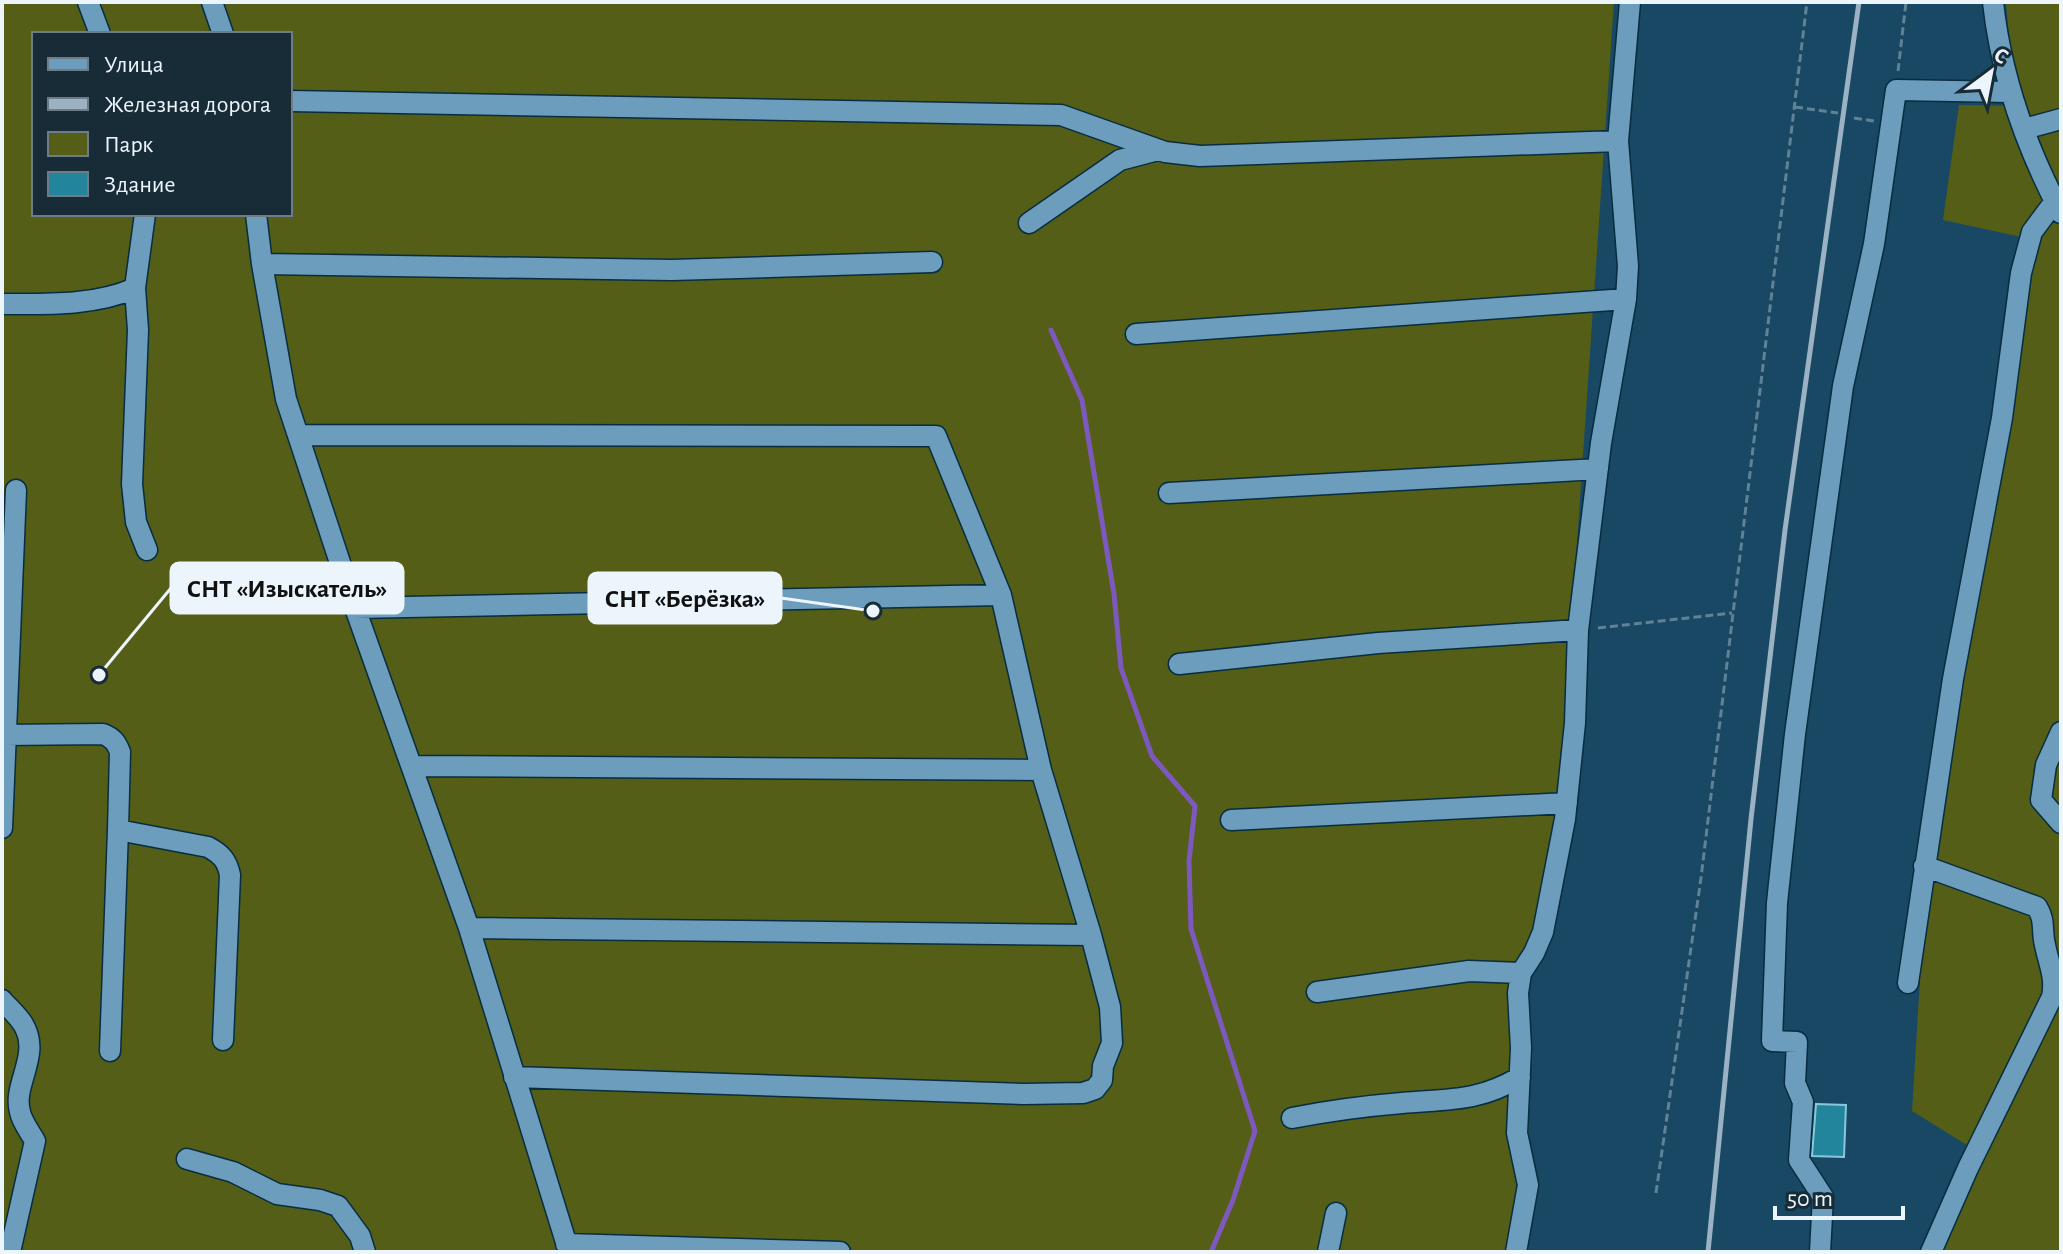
<svg xmlns="http://www.w3.org/2000/svg" width="2063" height="1254" font-family="'Alegreya Sans',sans-serif">
<style>
.green{fill:#545e17;fill-rule:evenodd}
.lines{fill:none;stroke-linecap:round;stroke-linejoin:round}
.stream{stroke:#7d59be;stroke-width:5}
.building{fill:#23859c;stroke:#89c8da;stroke-width:2}
.minor-casing{stroke:#072d41;stroke-width:23}
.path{stroke:#5f8296;stroke-width:3;stroke-dasharray:8 4;stroke-linecap:butt}
.minor{stroke:#6d9dbc;stroke-width:20}
.rail{stroke:#9ab2c1;stroke-width:5}
.leader{fill:none;stroke:#ecf5fc;stroke-width:3}
.callout-dot{fill:#ecf5fc;stroke:#182c38;stroke-width:3}
.callout{fill:#ecf5fc;stroke:#ecf5fc;stroke-width:3}
.callout-label{font-size:26px;text-anchor:middle;font-weight:bold;fill:#111}
</style>
<rect width="100%" height="100%" fill="#184863"/>
<path class="green" d="M2 2H1614L1566 704 1570 743 1531 948 1517 962 1532 1174 1523 1252H2ZM34 34H290V214H34Z
M2006 2H2061V1252H1926L1970 1147 1912 1111 1930 816 1991 447 2021 237 1943 220 1959 105 2024 106 2010 50Z"/>
<g class="lines">
<path class="stream" d="M1051 330 1082 400 1114 594 1121 668 1152 756 1195 806 1189 861 1191 929 1255 1131 1233 1200 1211 1252"/>
</g>
<path class="building" d="M1816 1104 1846 1105 1844 1157 1812 1156Z"/>
<g class="lines">
<g class="minor-casing">
<path id="minor" d="M88 2 100 34
M212 2 223 34
M1993 2C2001 76 2026 147 2061 213
M290 101 1061 115 1165 152 1200 156 1618 141
M2024 129 2061 119
M145 214 135 288 138 330 132 484 136 522 147 550
M256 214 262 264 286 399 355 608 469 928 569 1252
M1029 223 1120 160 1158 150
M262 264 672 270 932 262
M2 304C45 304 95 306 135 288
M1136 334 1626 299
M299 435 936 436 1001 595 1041 770 1091 935 1110 1007 1112 1043 1103 1066 1102 1080 1095 1089 1083 1093 1023 1094 514 1077
M1169 493 1598 469
M355 608 1001 595
M1179 664 1378 643 1578 630
M2061 732 2046 765 2041 800 2061 823
M2 735 103 734C113 738 116 742 120 752L118 830 208 847C221 854 227 860 230 875L223 1040
M412 766 1041 770
M1231 820 1567 803
M2 828 16 490
M1924 866 2037 907C2046 922 2041 929 2045 945 2049 965 2056 977 2052 997L1968 1168 1931 1252
M469 928 1091 935
M1908 983 1953 679 2002 418 2021 273 2032 232 2055 201
M1317 992 1469 971 1521 973
M2 1000C9 1008 18 1016 23 1024 42 1055 12 1084 20 1112 22 1122 30 1132 35 1141L10 1252
M110 1051 118 830
M1292 1118C1328 1111 1365 1106 1402 1103 1449 1099 1478 1102 1520 1077
M187 1159 233 1172 277 1194 320 1200 338 1206 360 1236 365 1252
M566 1244 840 1252
M1328 1252 1336 1213
M1516 1252 1528 1185 1517 1133 1521 1048 1518 993 1521 973 1534 953 1543 932 1565 819 1575 723 1578 630 1601 443 1626 299 1628 266 1618 141 1630 2
M1820 1252 1823 1197 1799 1160 1803 1102 1795 1083 1797 1042 1772 1041 1777 903 1795 734 1843 386 1874 244 1896 90 2010 92"/>
</g>
<path class="path" d="M1898 71 1906 2
M1795 107 1838 113
M1854 118 1874 121
M1598 628 1732 613
M1656 1193 1701 878 1807 2"/>
<use href="#minor" class="minor"/>
<path class="rail" d="M1708 1252 1751 819 1785 530 1859 2"/>
</g>
<path class="leader" d="M99 675L171 588M873 611L781 598"/>
<g class="callout-dot">
<circle cx="99" cy="675" r="8"/>
<circle cx="873" cy="611" r="8"/>
</g>
<g class="callout">
<rect x="171" y="563" width="232" height="50" rx="8"/>
<rect x="589" y="573" width="192" height="50" rx="8"/>
</g>
<g class="callout-label">
<text x="287" y="597">СНТ «Изыскатель»</text>
<text x="685" y="607">СНТ «Берёзка»</text>
</g>
<rect width="2063" height="1254" fill="none" stroke="#ecf5fc" stroke-width="8"/>
<rect x="32" y="32" width="260" height="184" fill="#182c38" stroke="#6d7c86" stroke-width="2"/>
<rect x="48" y="58" width="40" height="12" fill="#6d9dbc" stroke="#6d7c86" stroke-width="2"/>
<text x="104" y="72" font-size="24" fill="#ecf5fc">Улица</text>
<rect x="48" y="98" width="40" height="12" fill="#9ab2c1" stroke="#6d7c86" stroke-width="2"/>
<text x="104" y="112" font-size="24" fill="#ecf5fc">Железная дорога</text>
<rect x="48" y="132" width="40" height="24" fill="#545e17" stroke="#6d7c86" stroke-width="2"/>
<text x="104" y="152" font-size="24" fill="#ecf5fc">Парк</text>
<rect x="48" y="172" width="40" height="24" fill="#23859c" stroke="#6d7c86" stroke-width="2"/>
<text x="104" y="192" font-size="24" fill="#ecf5fc">Здание</text>
<g transform="translate(1991 72) rotate(32)" stroke="#182c38" stroke-width="6" paint-order="stroke">
<path d="M0-6L14 30L0 20L-14 30Z" fill="#ecf5fc"/>
<text y="-12" font-size="22" font-weight="bold" text-anchor="middle" fill="#ecf5fc">С</text>
</g>
<path d="M1775 1206v12h128v-12" fill="none" stroke="#ecf5fc" stroke-width="4"/>
<text x="1787" y="1206" font-size="24" fill="#ecf5fc" stroke="#182c38" stroke-width="6" paint-order="stroke">50 m</text>
</svg>
